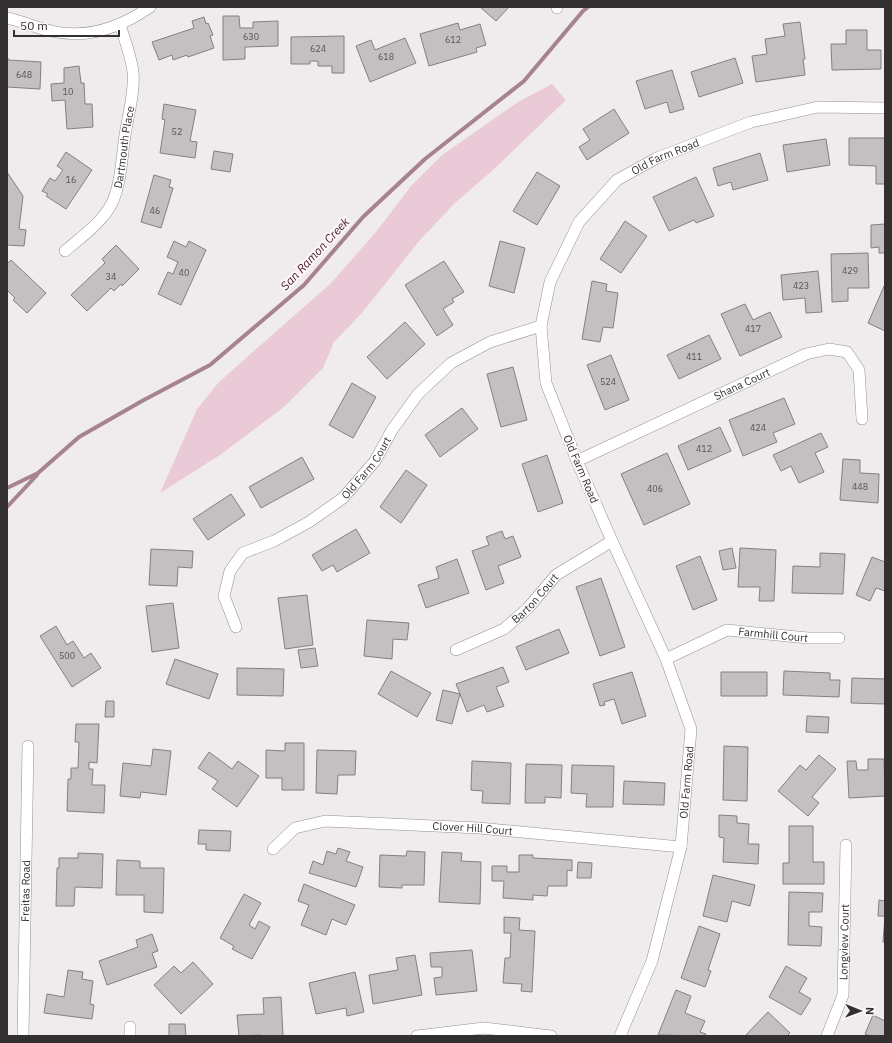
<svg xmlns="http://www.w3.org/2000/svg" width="892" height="1043" font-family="'IBM Plex Sans',sans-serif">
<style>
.green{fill:#ebcad7}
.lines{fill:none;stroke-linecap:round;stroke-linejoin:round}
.stream{stroke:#a78391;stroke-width:4}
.building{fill:#c4bfc1;stroke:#847f81}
.minor-casing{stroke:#959091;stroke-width:12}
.minor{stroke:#fff;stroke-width:11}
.labels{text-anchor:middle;stroke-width:4;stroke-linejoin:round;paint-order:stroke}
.number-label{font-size:9px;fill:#565455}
.street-label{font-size:11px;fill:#323031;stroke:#fef8fa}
.water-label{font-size:12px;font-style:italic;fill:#45152d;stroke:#fef8fa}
</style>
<rect width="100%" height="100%" fill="#f0ebed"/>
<path class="green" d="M552 84 566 100 494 169 453 205 420 240 361 314 334 342 323 368 284 407 220 455 160 493 197 409 219 382 331 283 376 232 411 186 441 156 518 102Z"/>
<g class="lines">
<path class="stream" d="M7 488 38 473 79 437 142 401 210 365 304 285 363 217 425 159 524 81 583 11 588 7
M7 507 37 475"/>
</g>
<path class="building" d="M480 7H509L496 21Z
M223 16H239L240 28H253V22L278 21V46L245 47V59L223 60Z
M204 17 206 24 208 23 213 35 210 36 214 48 188 57 187 55 173 60 172 55 159 60 152 42 194 28 192 21Z
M800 22 805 59H803L805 75 756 82 752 56 767 54 765 39 785 36 783 24Z
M458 23 460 30 480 24 486 45 476 48 477 52 429 66 420 34Z
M846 30H867V50H881V69L832 70 831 44H846Z
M344 36V73H332V66H318V61H310V64H291V37Z
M405 38 416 63 370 82 356 46 371 40 375 50Z
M7 58H8V60L41 62 40 89 7 87Z
M735 58 743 83 699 97 691 72Z
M79 66 81 83H84L85 104H92L93 127 67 129 65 100 52 101 51 84 64 83V68Z
M672 70 684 109 670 113 667 102 645 109 636 81Z
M164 104 196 110 190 141 197 142 195 158 160 153 165 120 162 119Z
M614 109 629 133 587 160 579 147 590 140 583 129Z
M849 138H885V184H876V166L849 165Z
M826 139 830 165 787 172 783 145Z
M214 151 233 154 230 172 211 169Z
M66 152 92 170 66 209 46 196 48 194 42 191 50 178 55 181 63 170 57 166Z
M760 153 768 180 733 190 731 182 718 186 713 168Z
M7 172 23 196 19 229 26 230 24 246 7 245Z
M537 172 560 186 537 225 513 211Z
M154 175 171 180 169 187 173 188 161 228 141 222Z
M696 177 714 216 696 223 694 220 669 231 653 197Z
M625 221 647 236 621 273 600 259Z
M885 224V253H879V247L871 248V225Z
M174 241 186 247 189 241 206 250 181 305 158 294 168 272 173 274 178 262 167 257Z
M500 241 525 248 514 293 489 286Z
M116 245 139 269 122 286 121 284 114 291 111 288 87 311 71 295 105 263 102 259Z
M868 253 869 288H848V301L832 302 831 254Z
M11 260 46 293 27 313 13 300 15 298 7 290V264Z
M444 261 464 292 452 299 454 302 443 309 453 325 437 336 405 285Z
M818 271 822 312 806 313 805 298 783 300 781 275Z
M592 281 607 284 606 291 618 293 613 328 603 327 600 342 582 339Z
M885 284V331L868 323Z
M745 304 753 320 770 312 782 337 740 356 721 314Z
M405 322 425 344 387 379 367 357Z
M709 335 721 359 679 379 667 355Z
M611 355 629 400 605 410 587 365Z
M513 367 527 420 501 427 487 374Z
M352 383 376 397 353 438 329 425Z
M784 398 795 424 773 433 777 442 743 456 729 420Z
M462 408 478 429 440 457 425 435Z
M720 427 731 451 688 470 678 446Z
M821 433 828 447 815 453 824 472 799 483 791 466 781 471 773 455Z
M667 453 690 504 644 525 621 474Z
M547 455 563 503 538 512 522 464Z
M302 457 314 479 261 508 249 487Z
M843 459 860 460V473L879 474 878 503 840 500Z
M406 470 427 485 401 523 380 507Z
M231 494 245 515 208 540 193 519Z
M356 529 370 553 337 572 333 565 322 571 312 555Z
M502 531 505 539 513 536 521 557 498 566 504 583 486 590 472 551 489 545 486 537Z
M732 548 736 568 723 570 719 551Z
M740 548 776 550 774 601H759L760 587H738Z
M151 549 193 551 192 568 178 567 177 586 149 585Z
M820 553 845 554 843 594 792 593 793 566 820 567Z
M700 556 717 600 693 610 676 566Z
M872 557 885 562V591L876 588 870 601 856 595Z
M457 559 469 593 426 608 418 585 439 578 436 567Z
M601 578 625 647 600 656 576 587Z
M307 595 313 645 285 649 278 598Z
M173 603 179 648 152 652 146 606Z
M367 620 409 623 407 640 393 639 392 659 364 656Z
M56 626 67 645 73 641 84 658 91 653 101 668 72 687 40 636Z
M559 629 569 653 526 670 516 647Z
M315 648 318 666 301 668 298 650Z
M175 659 218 674 209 699 166 684Z
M503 667 509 682 496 687 504 706 487 712 484 705 467 712 456 684Z
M237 668 284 669 283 696 237 695Z
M391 671 431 693 417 717 378 694Z
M784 671 830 673V680H840L839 697 783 695Z
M632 672 646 716 622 724 614 699 604 702 605 705 600 706 593 684Z
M721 672H767V696H721Z
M852 678 885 679V704L851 703Z
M443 690 460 694 452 724 436 720Z
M106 701H114V717H105Z
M807 716 829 717 828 733 806 732Z
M76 724H99L97 763 89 762V769H93L92 785H105L104 813 67 811 68 779H71V768H78L79 742H75Z
M285 743H304V790H282V778H266V750L285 751Z
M724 746 748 747 747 801 723 800Z
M153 749 171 751 166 795 141 792 140 798 120 796 123 763 151 766Z
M317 750 356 751 355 775H338L337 794 316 793Z
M209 752 232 769 238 761 259 776 237 807 212 789 218 781 198 768Z
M819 755 836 769 812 797 819 803 808 816 778 791 800 765 806 770Z
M868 759H884L885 796 849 798 847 761H856L857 770H868Z
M472 761 511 763 510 804 482 803 483 791 471 790Z
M526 764 562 765 561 798 545 797V803H525Z
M572 765 614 766 613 807H586L587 794 571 793Z
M624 781 665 783 664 805 623 804Z
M719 815 737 816V823L749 824 748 844H759L758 864 723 862 724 838 719 837Z
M789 826H813V862H824V884H783V863H789Z
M199 830 231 831 230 851 206 850V844H198Z
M338 848 350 852 346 861 363 867 356 887 309 873 313 861 323 865 327 851 336 854Z
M407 851 425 852 424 885H402V888L379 887 380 855 406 856Z
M442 852 462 853 461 861 481 862 480 904 439 902Z
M78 853 103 854 102 888 75 887 74 906H56L57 868H59V858H78Z
M519 855H533V858L572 860V871L567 870V886H548L547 896 533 895V900L503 898 504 881H492V866H507V872H519Z
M117 860 140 861V868H164L163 913 144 912V895H116Z
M578 862 592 863 591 878H577Z
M713 875 755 885 750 906 732 901 727 922 703 916Z
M304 884 355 905 346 925 332 919 326 935 301 925 309 905 298 901Z
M789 892 823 893 822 912H809V926L822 927 821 946 788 945Z
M244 894 261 903 249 925 255 929 259 921 270 927 252 959 232 949 234 946 220 938Z
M879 900 885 901V942H883L885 916H878Z
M504 917 520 918 519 930 535 931 532 992 521 991 522 984 503 983 505 958H510L511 933H504Z
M699 926 720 934 708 970 711 971 705 987 681 978Z
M152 934 158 951 152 953 157 967 107 985 99 961 138 947 136 940Z
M472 950 477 991 436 995 434 978 442 977V967H431L430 953Z
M415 955 422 995 373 1004 369 975 398 970 396 958Z
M193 962 213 984 181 1014 154 985 174 966 181 973Z
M786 966 807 978 799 992 811 999 801 1015 769 997Z
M68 970 83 972 82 979 93 981 90 1004 94 1005 92 1019 44 1013 47 994 64 997Z
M355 972 364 1012 347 1016 346 1008 316 1014 309 983Z
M676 990 691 996 685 1013 705 1021 700 1032 706 1034 705 1036 658 1035Z
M281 997 283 1036H262L261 1035 239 1036 237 1015 264 1014 263 998Z
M768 1012 790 1033 787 1036H745Z
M873 1015 885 1021V1036H870L865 1034Z
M169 1024H185L186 1036H169Z"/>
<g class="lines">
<g class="minor-casing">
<g id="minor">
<path d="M557 7V8"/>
<path d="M7 18C22 21 36 28 51 31 88 40 121 27 150 7"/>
<path id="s1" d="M65 251C81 237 102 223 112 203 121 184 122 156 125 135 128 116 135 91 133 72 131 56 125 40 120 25"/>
<path id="s2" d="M577 461 806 354 829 349 847 352 859 370 862 419"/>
<path id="s3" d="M236 627 224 596 230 571 243 553 274 541 309 522 343 498 375 461 392 430 418 394 451 363 490 342 541 326"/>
<path id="s4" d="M456 650 504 629 528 608 556 575 612 541"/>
<path id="s5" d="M666 659 727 630 808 638H839"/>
<path id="s6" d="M273 849 295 828 325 821 479 828 681 847"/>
<path d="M130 1027V1036"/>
<path id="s7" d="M23 1036 28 746"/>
<path d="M417 1036 484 1028 551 1036"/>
<path id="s8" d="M620 1036 652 961 681 847 691 729 666 659 612 541 577 461 546 383 541 326 550 282 579 222 617 180 657 158 751 122 818 107 885 108"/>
<path id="s9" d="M827 1036 843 995 846 845"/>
</g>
</g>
<use href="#minor" class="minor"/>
</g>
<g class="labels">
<g class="number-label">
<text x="251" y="40">630</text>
<text x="453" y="43">612</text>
<text x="318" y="52">624</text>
<text x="386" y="60">618</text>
<text x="24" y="78">648</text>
<text x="68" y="95">10</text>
<text x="177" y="135">52</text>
<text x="71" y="183">16</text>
<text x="155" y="214">46</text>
<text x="850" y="274">429</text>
<text x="184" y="276">40</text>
<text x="111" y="280">34</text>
<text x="801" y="289">423</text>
<text x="753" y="332">417</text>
<text x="694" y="360">411</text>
<text x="608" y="385">524</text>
<text x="758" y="431">424</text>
<text x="704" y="452">412</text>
<text x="860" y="490">448</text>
<text x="655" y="492">406</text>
<text x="67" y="659">500</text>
</g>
<g class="street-label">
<text dy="4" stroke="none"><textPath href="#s1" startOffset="125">Dartmouth Place</textPath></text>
<text dy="4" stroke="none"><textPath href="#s8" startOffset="972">Old Farm Road</textPath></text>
<text dy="4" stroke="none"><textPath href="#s2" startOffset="182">Shana Court</textPath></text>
<text dy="4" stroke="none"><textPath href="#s3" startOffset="234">Old Farm Court</textPath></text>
<text transform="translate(581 469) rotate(67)" y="4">Old Farm Road</text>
<text dy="4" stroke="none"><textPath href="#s4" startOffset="96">Barton Court</textPath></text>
<text dy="4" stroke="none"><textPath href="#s5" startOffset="114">Farmhill Court</textPath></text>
<text dy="4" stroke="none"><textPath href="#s8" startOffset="264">Old Farm Road</textPath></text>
<text dy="4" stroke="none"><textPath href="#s6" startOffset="209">Clover Hill Court</textPath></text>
<text dy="4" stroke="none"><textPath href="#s7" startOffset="145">Freitas Road</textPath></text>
<text dy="4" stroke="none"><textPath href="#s9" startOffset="97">Longview Court</textPath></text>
</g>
<g class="water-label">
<text transform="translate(315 254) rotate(-47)" y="4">San Ramon Creek</text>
</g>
</g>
<rect width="892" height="1043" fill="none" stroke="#323031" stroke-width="16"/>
<g transform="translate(860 1011) rotate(91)" stroke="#fef8fa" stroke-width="3" paint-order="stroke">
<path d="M0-3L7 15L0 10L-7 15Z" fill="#323031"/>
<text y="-6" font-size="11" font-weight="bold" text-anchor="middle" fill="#323031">N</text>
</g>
<path d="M14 30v6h105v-6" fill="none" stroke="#323031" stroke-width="2"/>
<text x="20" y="30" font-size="12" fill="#323031" stroke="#fef8fa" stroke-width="3" paint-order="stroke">50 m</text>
</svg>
